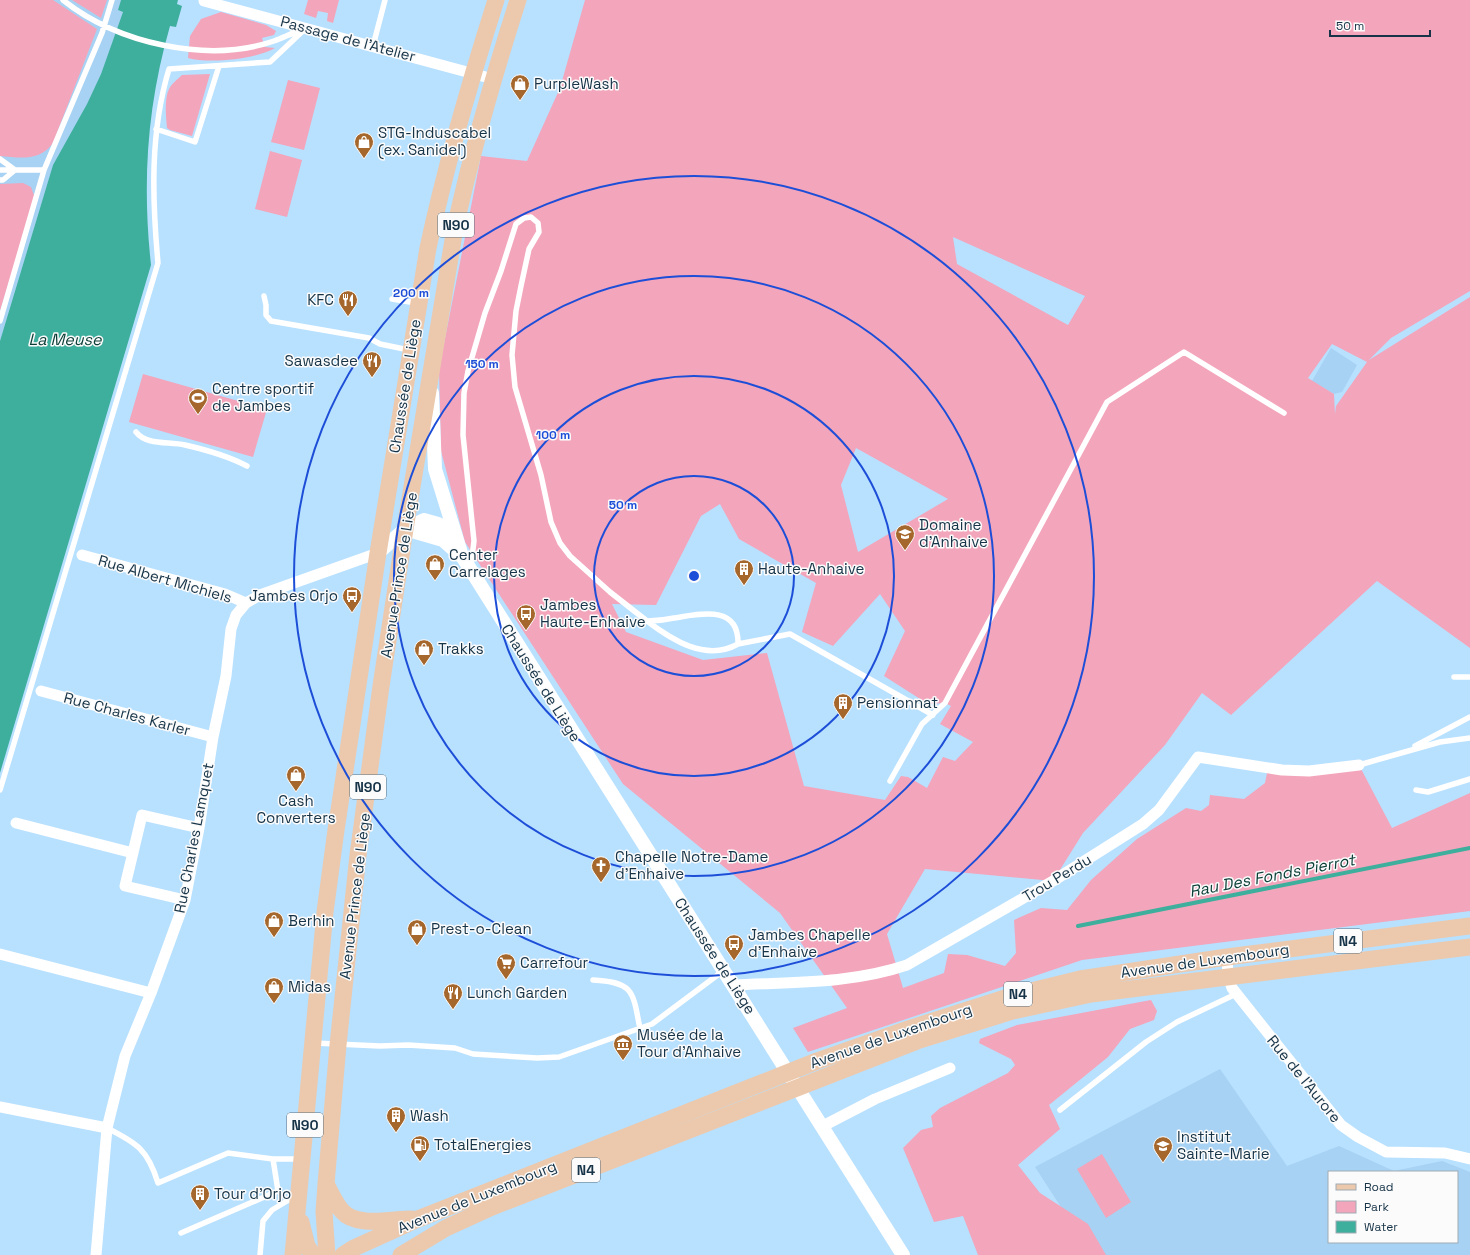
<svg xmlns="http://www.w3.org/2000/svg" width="1470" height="1255" font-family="'Space Grotesk',sans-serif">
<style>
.built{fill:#a7d2f3;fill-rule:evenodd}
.green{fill:#f3a5bb;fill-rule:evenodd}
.water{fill:#3eae9d}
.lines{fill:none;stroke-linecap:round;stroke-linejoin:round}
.stream{stroke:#3eae9d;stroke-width:4}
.service{stroke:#fff;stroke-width:5.5}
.minor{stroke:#fff;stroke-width:11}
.tertiary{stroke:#fff;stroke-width:14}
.primary{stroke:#ecc9ac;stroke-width:17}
.ring{fill:none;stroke:#1d4ed8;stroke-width:2}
.labels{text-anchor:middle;stroke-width:3;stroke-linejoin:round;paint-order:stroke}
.shield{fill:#fbfbfb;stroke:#5b6f7d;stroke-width:1}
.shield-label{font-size:14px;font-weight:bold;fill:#163347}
.street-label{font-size:15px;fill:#163347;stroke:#fbfbfb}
.poi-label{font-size:15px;fill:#163347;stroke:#fbfbfb;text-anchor:start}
.water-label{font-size:16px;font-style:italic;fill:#0b3e37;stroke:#fbfbfb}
.centre{fill:#1d4ed8;stroke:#fbfbfb;stroke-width:2}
.ring-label{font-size:12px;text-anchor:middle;font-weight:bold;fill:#1d4ed8;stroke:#fbfbfb;stroke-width:3;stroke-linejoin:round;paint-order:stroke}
</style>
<rect width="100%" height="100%" fill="#b8e0ff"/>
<path class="built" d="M0 0H121L118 10 123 12 101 74 87 104 53 165 0 341Z
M1331 348 1357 365 1342 392 1334 394 1312 381Z
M1220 1069 1287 1166 1339 1146 1394 1171 1442 1161 1470 1172V1255H1092L1035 1167ZM1329 1172H1457V1242H1329Z"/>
<path class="green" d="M0 0H53L97 29 53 143C40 161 21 158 0 156Z
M72 0H107L101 18Z
M308 0H339L333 23 327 21 328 13 318 11 316 18 304 14Z
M585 0H1470V291L1391 338 1369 360 1470 297V648L1377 581 1231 715 1202 693 1165 745 1083 833 1053 881 925 869 887 934 903 988 944 973 948 954 967 955 1005 966 1016 953 1014 920 1041 908 1067 910 1091 880 1137 839 1186 808 1201 811 1209 805 1210 795 1244 799 1265 783 1268 768 1359 765 1392 828 1470 793V911L1082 960 808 1052 793 1028 847 1008 780 913 623 784 465 542 441 451 439 369 481 156 527 161 560 88ZM953 237 1085 296 1068 325 957 264ZM1332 344 1367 362 1336 406 1335 414 1334 394 1308 378ZM856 448 948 499 858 552 841 485ZM720 504 739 539 816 583 802 632 833 646 880 594 905 631 884 676 928 704 945 703 951 706 940 724 973 742 955 761 943 757 927 788 908 777 901 776 885 800 804 786 767 653 703 660 626 632 612 604 656 605 701 516Z
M221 12 266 25 276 31 274 35 262 38 265 47 275 48C256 59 210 64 188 58L190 36 201 19Z
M210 74 192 136 170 130 167 128C166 117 164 99 169 89 171 84 178 79 182 75Z
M288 80 320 88 304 150 271 142Z
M270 151 302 160 287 217 255 209Z
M23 183 31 187 35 198 0 311V184Z
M143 374 267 409 253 457 129 422Z
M1151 1000 1157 1011 1154 1020 1130 1029 1108 1057 1049 1105 1060 1129 1018 1165 1040 1193 1088 1224 1106 1255H978L963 1216 934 1222 903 1148 921 1130 933 1127 931 1116 940 1108 1008 1073 1015 1065 1011 1059 979 1043 980 1039 1017 1025Z
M1102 1154 1131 1202 1106 1218 1077 1169Z"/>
<path class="water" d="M121 0H178L177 4 182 6 176 27 170 26C147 106 142 182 151 265L0 773V341L53 165 87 104 101 74 123 12 118 10Z"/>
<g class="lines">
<path class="stream" d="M1078 926 1470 848"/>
<path class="service" d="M63 0C117 43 207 64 274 41 283 38 292 33 302 30
M373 46 385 0
M156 129 195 142 219 66
M0 159 15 170 3 180H0
M0 170H44
M264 296 266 305V315L271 321 369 338 380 344 409 350
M392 299 416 303
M0 321 44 170 102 33 112 0
M136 432C147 446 169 441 185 445 207 450 228 456 247 466
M471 565 474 541 463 435 464 393 468 371 485 313 501 271 516 224 524 218 531 217 538 223 539 232 529 249 521 286 516 311 512 355 515 387 541 475 551 522 560 543 570 556 610 592 647 621C656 621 665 620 674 618 700 614 739 604 738 644 706 662 672 640 647 621
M738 644 790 634 933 715
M1454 677H1470
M1415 746 1470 717
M1359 765 1440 742 1470 738
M890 781 922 724 945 703 1107 402 1184 352 1284 413
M0 790 158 263C152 197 150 132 169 69L270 62 306 28
M1416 790 1428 792 1470 779
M593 980C634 982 633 992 640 1029
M314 1043 380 1046 408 1045 455 1048 473 1054 537 1058 559 1057 652 1024 723 971
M1060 1110 1146 1042 1177 1022 1236 994
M107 1128C137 1143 148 1150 158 1183L228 1153 273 1159H301
M181 1233 278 1191 273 1159
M260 1255 263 1221 272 1210 292 1198 294 1195"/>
<path class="minor" d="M204 1 493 79
M82 555 225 594 246 603
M41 691 213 737
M16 823 133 853
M185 900 125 886 142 815 199 828
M0 954 151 993
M1227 957 1228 976 1232 988 1341 1125 1358 1137 1386 1152 1445 1153 1470 1159
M733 985C791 982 851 984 907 965L1053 881 1143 824 1159 810 1198 757 1282 770 1309 771 1359 765
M0 1107 107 1128
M821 1127 875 1099 950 1068
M96 1255 107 1128 125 1056 151 993 185 900 199 828 213 737 226 676 231 629 236 615 246 603 260 595 378 553"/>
<path class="tertiary" d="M432 393 435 469 462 556 903 1255
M405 529 443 540 461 556
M378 553 405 529 424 520 438 524 455 535"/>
<path class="primary" d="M326 1184C331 1193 335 1203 342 1211 356 1228 392 1219 412 1219
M301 1222 307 1246 313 1255
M293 1255 325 912 336 830 378 553 428 248C446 164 470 82 496 0
M327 1255 324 1212 326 1184 338 1045 358 855 381 686 405 529 455 228C472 150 494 75 518 0
M343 1255 354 1248 418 1219 817 1061 908 1029 1011 996 1080 979 1227 957 1470 926
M401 1255 446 1228 492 1207 917 1041 1013 1011 1091 994 1470 947"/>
</g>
<g class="ring">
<circle cx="694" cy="576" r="100"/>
<circle cx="694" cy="576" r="200"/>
<circle cx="694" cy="576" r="300"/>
<circle cx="694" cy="576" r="400"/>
</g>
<defs>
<g id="shop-pin" transform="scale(1)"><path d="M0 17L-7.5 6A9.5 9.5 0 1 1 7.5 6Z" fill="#a5672c" stroke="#fbfbfb"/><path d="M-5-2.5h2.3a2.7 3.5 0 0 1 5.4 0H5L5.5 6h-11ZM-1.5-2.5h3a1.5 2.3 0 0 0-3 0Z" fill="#fff"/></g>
<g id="restaurant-pin" transform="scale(1)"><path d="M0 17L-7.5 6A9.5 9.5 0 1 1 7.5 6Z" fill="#a5672c" stroke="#fbfbfb"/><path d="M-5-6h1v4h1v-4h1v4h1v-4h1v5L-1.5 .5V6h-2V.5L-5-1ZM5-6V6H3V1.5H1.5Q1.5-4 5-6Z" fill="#fff"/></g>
<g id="stadium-pin" transform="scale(1)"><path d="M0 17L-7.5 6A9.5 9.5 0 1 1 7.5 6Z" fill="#a5672c" stroke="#fbfbfb"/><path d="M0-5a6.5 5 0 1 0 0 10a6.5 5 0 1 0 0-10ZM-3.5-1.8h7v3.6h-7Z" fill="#fff"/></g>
<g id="school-pin" transform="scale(1)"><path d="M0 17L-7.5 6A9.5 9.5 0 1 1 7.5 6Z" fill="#a5672c" stroke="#fbfbfb"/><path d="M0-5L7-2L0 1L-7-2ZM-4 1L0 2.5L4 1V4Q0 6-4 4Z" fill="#fff"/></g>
<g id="building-pin" transform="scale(1)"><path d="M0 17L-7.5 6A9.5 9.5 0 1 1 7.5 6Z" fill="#a5672c" stroke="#fbfbfb"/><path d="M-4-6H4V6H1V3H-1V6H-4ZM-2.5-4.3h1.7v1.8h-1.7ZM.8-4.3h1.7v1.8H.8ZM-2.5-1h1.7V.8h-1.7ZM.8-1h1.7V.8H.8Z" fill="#fff"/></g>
<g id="bus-pin" transform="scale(1)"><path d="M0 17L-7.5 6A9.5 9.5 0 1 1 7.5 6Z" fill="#a5672c" stroke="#fbfbfb"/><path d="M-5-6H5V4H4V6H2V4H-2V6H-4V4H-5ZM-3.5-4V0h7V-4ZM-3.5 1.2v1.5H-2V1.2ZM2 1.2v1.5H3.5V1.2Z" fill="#fff"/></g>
<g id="church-pin" transform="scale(1)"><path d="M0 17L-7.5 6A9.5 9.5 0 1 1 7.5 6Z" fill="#a5672c" stroke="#fbfbfb"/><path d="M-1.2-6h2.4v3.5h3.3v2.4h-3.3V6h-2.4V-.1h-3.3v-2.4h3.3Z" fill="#fff"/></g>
<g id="supermarket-pin" transform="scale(1)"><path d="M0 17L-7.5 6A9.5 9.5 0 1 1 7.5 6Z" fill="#a5672c" stroke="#fbfbfb"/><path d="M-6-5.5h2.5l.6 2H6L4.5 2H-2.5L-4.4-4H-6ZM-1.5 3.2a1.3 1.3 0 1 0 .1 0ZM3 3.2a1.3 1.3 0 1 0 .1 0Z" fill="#fff"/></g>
<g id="museum-pin" transform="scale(1)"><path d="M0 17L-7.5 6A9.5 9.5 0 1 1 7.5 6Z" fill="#a5672c" stroke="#fbfbfb"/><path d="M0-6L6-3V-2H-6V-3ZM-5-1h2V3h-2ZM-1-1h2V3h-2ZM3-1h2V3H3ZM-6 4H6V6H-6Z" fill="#fff"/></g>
<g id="fuel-pin" transform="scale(1)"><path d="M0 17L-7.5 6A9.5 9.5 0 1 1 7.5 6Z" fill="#a5672c" stroke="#fbfbfb"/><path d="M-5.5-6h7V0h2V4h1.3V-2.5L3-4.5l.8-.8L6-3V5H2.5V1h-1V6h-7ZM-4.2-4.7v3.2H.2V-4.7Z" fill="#fff"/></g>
</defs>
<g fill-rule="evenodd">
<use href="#shop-pin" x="520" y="84"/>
<use href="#shop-pin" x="364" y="142"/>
<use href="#restaurant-pin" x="348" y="300"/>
<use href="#restaurant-pin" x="372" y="361"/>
<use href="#stadium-pin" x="198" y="398"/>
<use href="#school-pin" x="905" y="534"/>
<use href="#shop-pin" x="435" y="564"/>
<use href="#building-pin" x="744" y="569"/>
<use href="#bus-pin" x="352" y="596"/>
<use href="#bus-pin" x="526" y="614"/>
<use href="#shop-pin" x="424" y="649"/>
<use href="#building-pin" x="843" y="703"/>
<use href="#shop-pin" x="296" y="775"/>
<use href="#church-pin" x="601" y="866"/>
<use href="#shop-pin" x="274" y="921"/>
<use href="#shop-pin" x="417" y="929"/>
<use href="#bus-pin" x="734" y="944"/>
<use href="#supermarket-pin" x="506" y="963"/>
<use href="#shop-pin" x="274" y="987"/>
<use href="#restaurant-pin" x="453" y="993"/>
<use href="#museum-pin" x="623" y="1044"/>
<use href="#building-pin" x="396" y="1116"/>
<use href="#fuel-pin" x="420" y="1145"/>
<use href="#school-pin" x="1163" y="1146"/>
<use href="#building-pin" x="200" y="1194"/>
</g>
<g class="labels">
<g class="shield">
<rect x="438" y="213" width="36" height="24" rx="3"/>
<rect x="350" y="775" width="36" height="24" rx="3"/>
<rect x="1334" y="929" width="28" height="24" rx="3"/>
<rect x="1004" y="982" width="28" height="24" rx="3"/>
<rect x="287" y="1113" width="36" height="24" rx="3"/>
<rect x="572" y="1158" width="28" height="24" rx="3"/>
</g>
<g class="shield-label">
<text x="456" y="230">N90</text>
<text x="368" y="792">N90</text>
<text x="1348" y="946">N4</text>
<text x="1018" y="999">N4</text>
<text x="305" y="1130">N90</text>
<text x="586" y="1175">N4</text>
</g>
<g class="street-label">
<text transform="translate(348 39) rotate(15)" y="5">Passage de l'Atelier</text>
<text transform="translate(405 386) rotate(-81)" y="5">Chaussée de Liège</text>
<text transform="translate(399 575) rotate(-81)" y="5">Avenue Prince de Liège</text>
<text transform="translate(165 579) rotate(16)" y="5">Rue Albert Michiels</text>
<text transform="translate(541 683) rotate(58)" y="5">Chaussée de Liège</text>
<text transform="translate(127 714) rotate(15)" y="5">Rue Charles Karler</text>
<text transform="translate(194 838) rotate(-79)" y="5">Rue Charles Lamquet</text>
<text transform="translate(1057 878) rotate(-31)" y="5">Trou Perdu</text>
<text transform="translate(355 896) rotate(-83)" y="5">Avenue Prince de Liège</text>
<text transform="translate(715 956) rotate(57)" y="5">Chaussée de Liège</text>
<text transform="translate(1205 961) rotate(-8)" y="5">Avenue de Luxembourg</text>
<text transform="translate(891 1036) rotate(-19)" y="5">Avenue de Luxembourg</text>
<text transform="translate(1304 1079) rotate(51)" y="5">Rue de l'Aurore</text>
<text transform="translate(477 1197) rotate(-22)" y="5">Avenue de Luxembourg</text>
</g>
<g class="poi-label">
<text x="534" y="89">PurpleWash</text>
<text x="378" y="138">STG-Induscabel<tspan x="378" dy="17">(ex. Sanidel)</tspan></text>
<text x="334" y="305" text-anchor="end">KFC</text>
<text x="358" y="366" text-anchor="end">Sawasdee</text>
<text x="212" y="394">Centre sportif<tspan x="212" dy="17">de Jambes</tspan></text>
<text x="919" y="530">Domaine<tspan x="919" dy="17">d'Anhaive</tspan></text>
<text x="449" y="560">Center<tspan x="449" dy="17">Carrelages</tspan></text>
<text x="758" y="574">Haute-Anhaive</text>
<text x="338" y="601" text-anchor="end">Jambes Orjo</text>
<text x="540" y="610">Jambes<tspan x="540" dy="17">Haute-Enhaive</tspan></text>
<text x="438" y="654">Trakks</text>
<text x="857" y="708">Pensionnat</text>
<text x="296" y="806" text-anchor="middle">Cash<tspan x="296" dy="17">Converters</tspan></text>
<text x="615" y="862">Chapelle Notre-Dame<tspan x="615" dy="17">d'Enhaive</tspan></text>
<text x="288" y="926">Berhin</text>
<text x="431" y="934">Prest-o-Clean</text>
<text x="748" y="940">Jambes Chapelle<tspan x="748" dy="17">d'Enhaive</tspan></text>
<text x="520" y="968">Carrefour</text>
<text x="288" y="992">Midas</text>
<text x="467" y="998">Lunch Garden</text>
<text x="637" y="1040">Musée de la<tspan x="637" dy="17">Tour d’Anhaive</tspan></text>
<text x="410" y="1121">Wash</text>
<text x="1177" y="1142">Institut<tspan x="1177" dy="17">Sainte-Marie</tspan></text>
<text x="434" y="1150">TotalEnergies</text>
<text x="214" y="1199">Tour d'Orjo</text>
</g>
<g class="water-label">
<text x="65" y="345">La Meuse</text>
<text transform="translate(1272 875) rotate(-11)" y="6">Rau Des Fonds Pierrot</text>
</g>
</g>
<circle cx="694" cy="576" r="6" class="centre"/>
<g class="ring-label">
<text x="411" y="297">200 m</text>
<text x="482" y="368">150 m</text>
<text x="553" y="439">100 m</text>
<text x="623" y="509">50 m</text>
</g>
<rect x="1328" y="1171" width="130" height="72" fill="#fbfbfb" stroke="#9fabb3"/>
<rect x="1336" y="1184" width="20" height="6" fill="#ecc9ac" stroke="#9fabb3"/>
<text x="1364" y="1191" font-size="12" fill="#163347">Road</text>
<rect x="1336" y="1201" width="20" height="12" fill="#f3a5bb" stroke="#9fabb3"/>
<text x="1364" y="1211" font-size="12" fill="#163347">Park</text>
<rect x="1336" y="1221" width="20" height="12" fill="#3eae9d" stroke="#9fabb3"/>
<text x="1364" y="1231" font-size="12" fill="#163347">Water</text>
<path d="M1330 30v6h100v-6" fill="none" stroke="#163347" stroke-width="2"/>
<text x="1336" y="30" font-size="12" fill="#163347" stroke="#fbfbfb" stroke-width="3" paint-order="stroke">50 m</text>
</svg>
